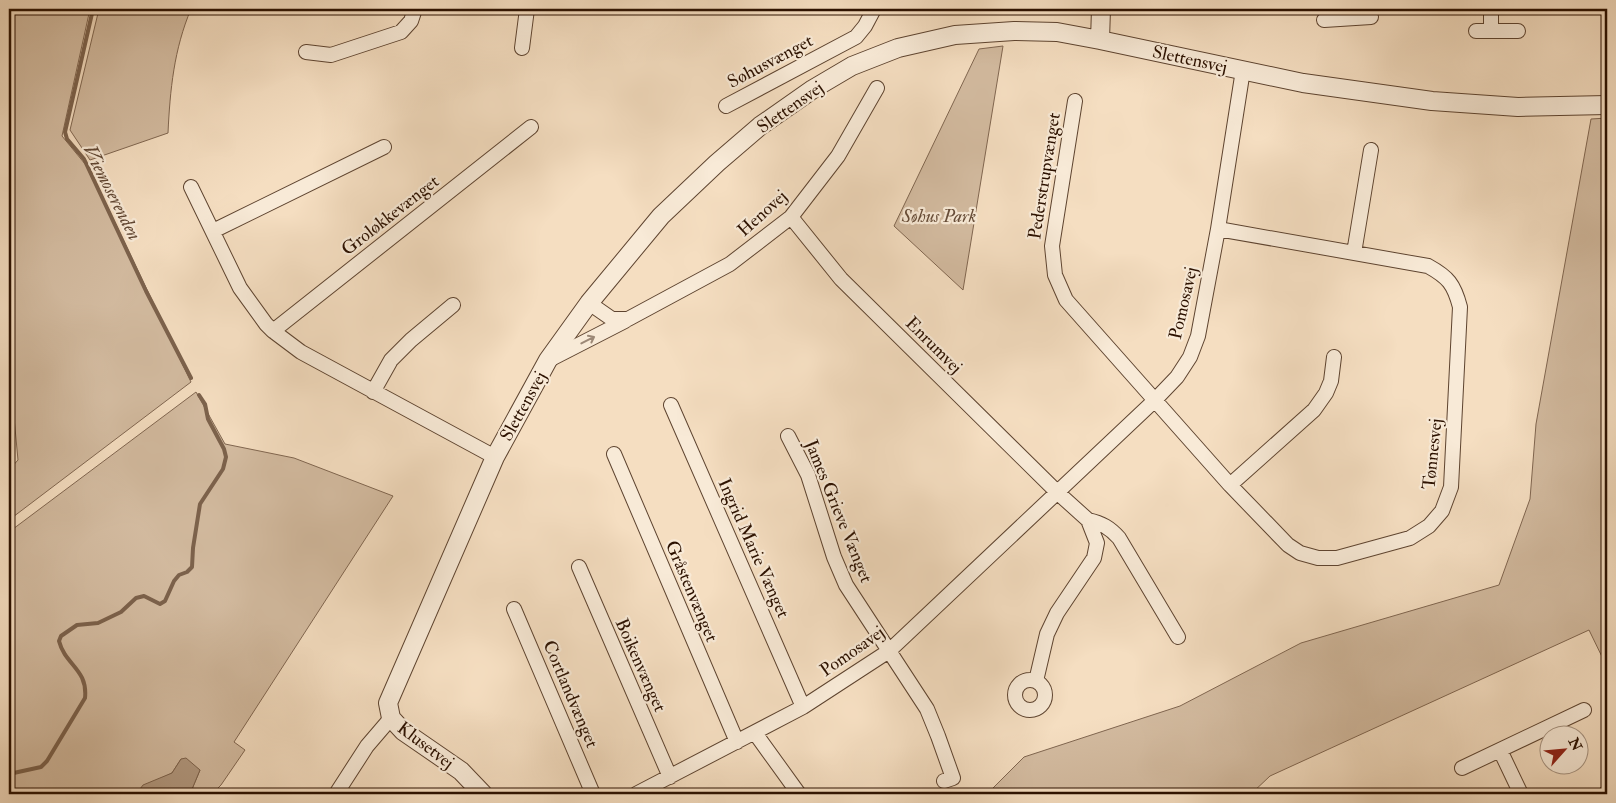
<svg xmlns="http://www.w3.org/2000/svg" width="1616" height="803" font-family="'IM FELL Double Pica',serif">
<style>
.green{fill:#d3bba0;stroke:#806650}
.water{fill:#b1987f;stroke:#7c624c}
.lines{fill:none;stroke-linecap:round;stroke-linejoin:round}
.stream{stroke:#7c624c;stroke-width:4}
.minor-casing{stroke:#5e4430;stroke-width:16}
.tertiary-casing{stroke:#5e4430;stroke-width:20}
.minor{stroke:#f8ead7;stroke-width:14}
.tertiary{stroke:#f8ead7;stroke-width:18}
.oneway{stroke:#9c8876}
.labels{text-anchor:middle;stroke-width:4.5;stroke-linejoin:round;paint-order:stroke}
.street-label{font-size:18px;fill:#2c1100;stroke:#f8ead7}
.park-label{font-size:18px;font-style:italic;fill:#664c38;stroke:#f8ead7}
.water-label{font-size:19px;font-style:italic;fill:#614733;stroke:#f8ead7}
</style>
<rect width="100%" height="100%" fill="#f5dec1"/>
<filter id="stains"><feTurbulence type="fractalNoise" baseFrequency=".004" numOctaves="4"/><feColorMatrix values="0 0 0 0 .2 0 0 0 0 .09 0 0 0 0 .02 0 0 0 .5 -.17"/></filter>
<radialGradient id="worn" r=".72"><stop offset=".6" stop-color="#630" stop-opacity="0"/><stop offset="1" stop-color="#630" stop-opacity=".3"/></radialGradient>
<path class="green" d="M9 9H90L62 136 90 170 191 382 9 520V470L18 460 9 364Z
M99 9H191C174 49 170 90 168 133L90 160 70 130Z
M1003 46 963 290 894 226 979 49Z
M1607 118V667L1589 630 1270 776 1251 794H987L1024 757 1180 706 1301 643 1499 585 1530 499 1536 424 1591 119Z
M196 392 225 444 294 458 393 496 234 742 245 750 221 785 212 794H190L200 770 181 759 172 773 132 794H9V532Z"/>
<path class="water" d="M186 758 200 770 190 794H172L167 791 158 794H132L137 793 143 785 172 773 181 759Z"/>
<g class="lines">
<path class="stream" d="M93 9 65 132 67 139 84 159 146 291 191 378
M9 774 41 767 47 761 85 698C88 669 65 665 59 641L61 636 77 625 98 623 121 612 136 598 144 596 160 604 165 601 174 581 179 575 187 572 192 567 193 548 200 504 223 469 226 457 224 449 208 419 205 404 199 395"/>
<g class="minor-casing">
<path id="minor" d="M1491 9V31
M1324 20 1371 17
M1476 31H1518
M522 48 527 9
M306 52 331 55 401 32 411 21 415 9
M1075 101 1052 246 1055 275 1066 300 1230 485 1288 545 1300 553 1318 558H1337L1410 538 1429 526 1442 511 1451 487 1460 307C1454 284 1448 277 1428 266L1218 229
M726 106 856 37 865 26 874 9
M191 187 240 288 266 324 273 331 531 127
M791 217 841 279 1058 493 1088 520 1097 543 1094 558 1057 613 1047 634 1036 681
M213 231 384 147
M1354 253 1371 150
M589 303 612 319H628L730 264 791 217 838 156 877 88
M273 331 301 352 495 457
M549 360 625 321
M373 392 391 360 411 340 453 305
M671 405 803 707
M788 436 808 475 834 557 846 585 927 709 938 736 953 778 944 781
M614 454 737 742
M1230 485 1314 410 1326 393 1331 381 1334 357
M1088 520C1102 523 1110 528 1119 538L1178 637
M579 567 670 777
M514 609 593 794
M1015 695a15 15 0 1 1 30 0a15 15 0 1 1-30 0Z
M755 733 799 794
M1500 750 1521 794
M1462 768 1584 710
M336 794 367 746 391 718
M636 794 803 707 889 651 1154 401 1177 377 1190 357 1198 336 1218 229 1243 70
M1605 794 1607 793"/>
</g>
<g class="tertiary-casing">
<path id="tertiary" d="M1100 40 1101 9
M483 794 461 771 403 731 391 718 388 703 495 457 548 360 589 303 661 216 717 163 760 126 813 89 852 66 898 48 955 35 1014 31 1057 32 1100 40 1303 83 1432 101 1518 107 1607 105"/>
</g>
<use href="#minor" class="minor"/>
<use href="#tertiary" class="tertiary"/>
</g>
<defs><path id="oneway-shaft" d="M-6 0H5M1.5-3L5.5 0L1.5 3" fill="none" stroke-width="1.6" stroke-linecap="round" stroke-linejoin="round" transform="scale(1.25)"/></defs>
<use class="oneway" href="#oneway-shaft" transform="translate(588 340) rotate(-27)"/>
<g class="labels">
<g class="street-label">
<text transform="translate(1190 59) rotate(12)" y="6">Slettensvej</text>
<text transform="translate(770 61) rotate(-28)" y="6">Søhusvænget</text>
<text transform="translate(790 107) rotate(-35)" y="6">Slettensvej</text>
<text transform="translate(1044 176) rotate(-81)" y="6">Pederstrupvænget</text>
<text transform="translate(762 213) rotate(-42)" y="6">Henovej</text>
<text transform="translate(390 215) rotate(-38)" y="6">Groløkkevænget</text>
<text transform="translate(1183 303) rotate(-77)" y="6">Pomosavej</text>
<text transform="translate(934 345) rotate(45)" y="6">Enrumvej</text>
<text transform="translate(523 406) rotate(-61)" y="6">Slettensvej</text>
<text transform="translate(1432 454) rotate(-84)" y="6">Tønnesvej</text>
<text transform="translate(839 511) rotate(68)" y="6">James Grieve Vænget</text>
<text transform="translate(754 548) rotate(66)" y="6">Ingrid Marie Vænget</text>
<text transform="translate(692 591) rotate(67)" y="6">Gråstenvænget</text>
<text transform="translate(852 651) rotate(-35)" y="6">Pomosavej</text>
<text transform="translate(641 665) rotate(66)" y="6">Boikenvænget</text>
<text transform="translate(571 694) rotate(67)" y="6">Cortlandvænget</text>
<text transform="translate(426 745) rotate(37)" y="6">Klusetvej</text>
</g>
<g class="park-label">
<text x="939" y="222">Søhus Park</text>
</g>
<g class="water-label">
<text transform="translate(113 192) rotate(63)" y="7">Viemoserenden</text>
</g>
</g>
<rect width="1616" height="803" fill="none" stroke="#f5dec1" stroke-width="30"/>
<rect x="10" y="10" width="1596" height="783" fill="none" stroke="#2c1100" stroke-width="2.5"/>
<rect x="15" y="15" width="1586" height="773" fill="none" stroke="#2c1100"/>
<g transform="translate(1564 750) rotate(63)"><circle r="24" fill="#f8ead7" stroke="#a69381"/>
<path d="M0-4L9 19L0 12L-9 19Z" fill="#8f2418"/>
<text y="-8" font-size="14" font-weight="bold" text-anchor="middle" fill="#2c1100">N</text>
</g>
<rect width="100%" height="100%" filter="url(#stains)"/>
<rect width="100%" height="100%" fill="url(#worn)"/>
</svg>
